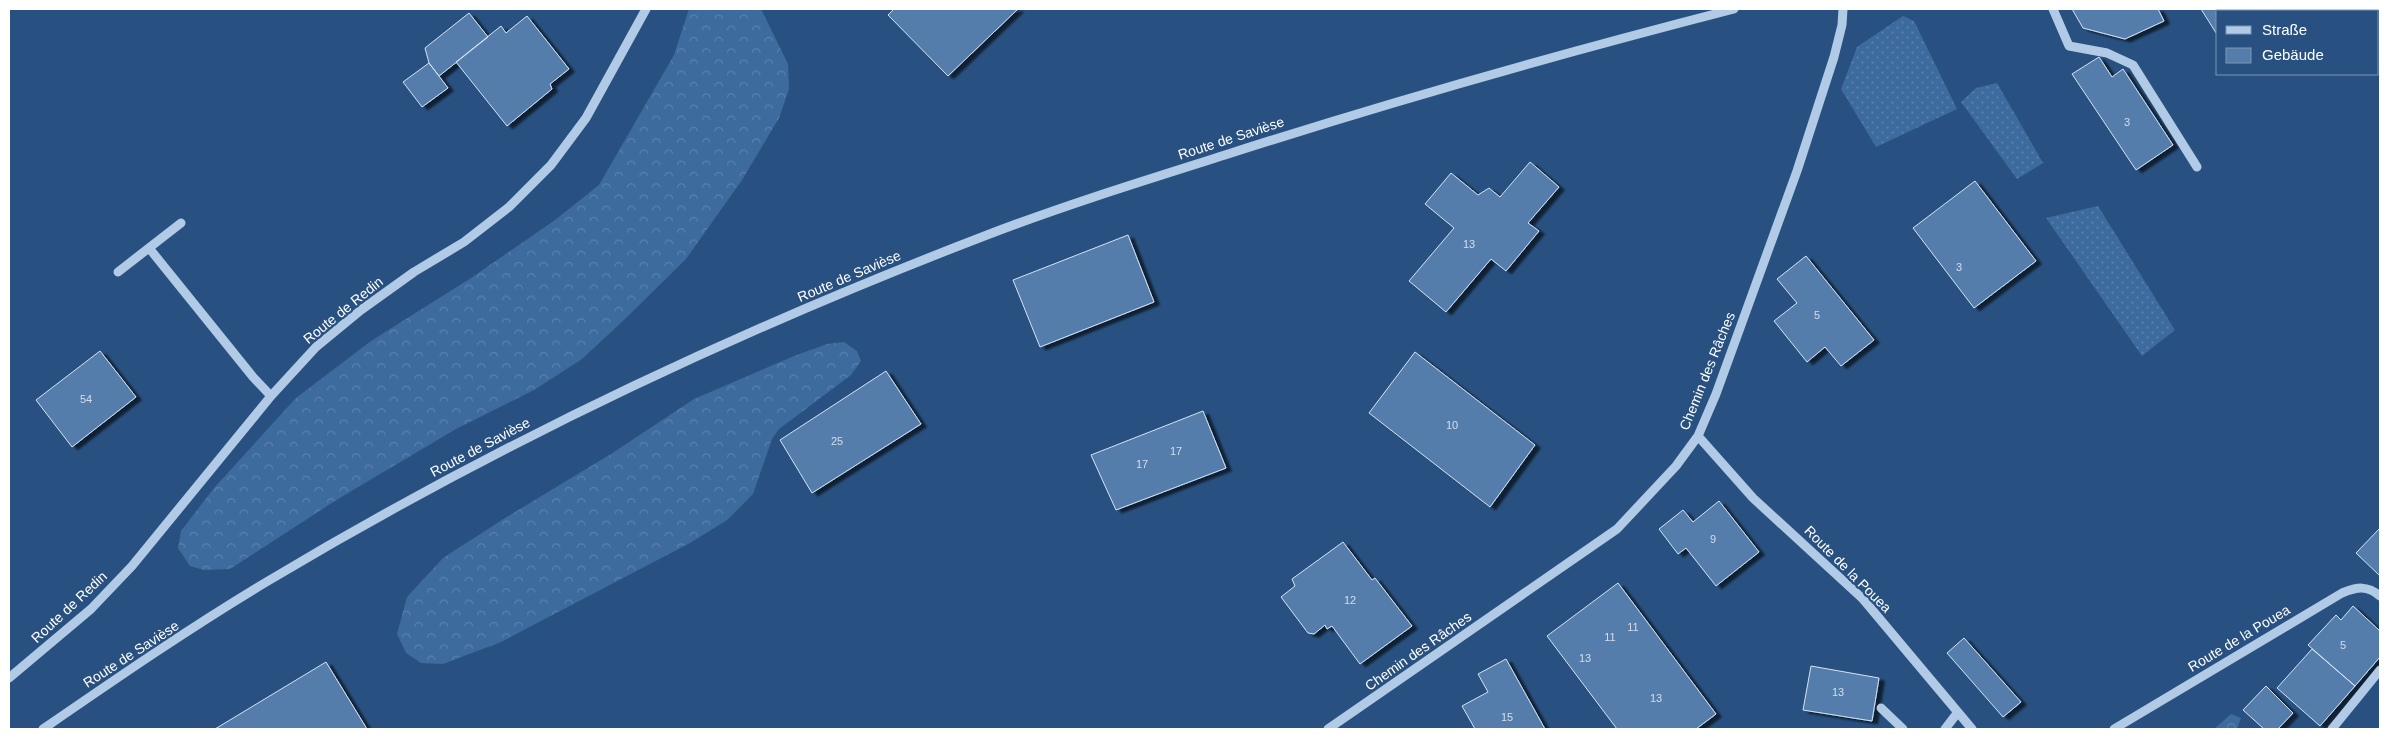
<svg xmlns="http://www.w3.org/2000/svg" width="2389" height="738" font-family="Helvetica,sans-serif">
<style>
.forest{fill:url(#forest-crowns)}
.garden{fill:url(#garden-dots)}
.building{fill:#557dab;stroke:#d4e3f5;filter:url(#shadow)}
.lines{fill:none;stroke-linecap:round;stroke-linejoin:round}
.minor{stroke:#b1cae6;stroke-width:9}
.labels{text-anchor:middle;stroke-width:4.5;stroke-linejoin:round;paint-order:stroke}
.number-label{font-size:11px;fill:#d4deea}
.street-label{font-size:14px;fill:#fff;stroke:#285181}
</style>
<defs>
<pattern id="forest-crowns" width="20" height="18" patternUnits="userSpaceOnUse" patternTransform="scale(1.25)"><rect width="20" height="18" fill="#3d6b9e"/><path d="M2 6a3 3 0 1 1 6 0M12 15a3 3 0 1 1 6 0" fill="none" stroke="#5a81ad"/></pattern>
<pattern id="garden-dots" width="8" height="8" patternUnits="userSpaceOnUse" patternTransform="scale(1.25)"><rect width="8" height="8" fill="#3d6b9e"/><path d="M2 2h.1M6 6h.1" fill="none" stroke="#5a81ad" stroke-width="1.8" stroke-linecap="round"/></pattern>
<filter id="shadow"><feDropShadow dx="5.5" dy="3" stdDeviation="1" flood-color="#0009"/></filter>
</defs>
<rect width="100%" height="100%" fill="#285181"/>
<path class="forest" d="M689 9H761L788 64 789 89 779 118 742 180 686 259 625 319 582 359 534 390 456 429 338 499 230 569 204 570 190 566 178 548 181 531 214 488 296 398 371 341 471 278 555 220 599 185 674 55Z
M844 342 857 351 861 361 851 375 779 429 772 439 753 494 727 520 690 543 501 642 443 664 421 663 406 653 397 634 407 597 443 558 505 518 611 454 694 399 794 356 827 344Z
M2231 714 2241 718 2237 729H2214Z"/>
<path class="garden" d="M1903 16 1914 21 1957 109 1876 147 1841 89 1857 47Z
M1997 83 2043 163 2017 179 1961 102 1976 88Z
M2098 206 2175 330 2142 356 2046 218Z"/>
<path class="building" d="M894 9H1018L948 76 888 15Z
M2072 9H2158L2164 21 2125 39 2083 28Z
M2201 9H2258L2254 11H2218V36Z
M469 13 488 37 439 76 429 63 425 48Z
M527 16 569 69 550 84 552 89 507 126 456 62 501 26 506 33Z
M2099 57 2112 77 2123 69 2173 145 2136 170 2072 74Z
M429 63 448 88 422 107 403 82Z
M1530 162 1559 187 1528 223 1539 231 1506 271 1491 259 1446 312 1409 281 1454 228 1425 204 1451 173 1478 195 1489 188 1500 197Z
M1975 181 2036 261 1974 308 1913 228Z
M1128 235 1154 302 1040 347 1013 280Z
M1806 256 1874 340 1841 366 1825 347 1807 362 1774 321 1797 303 1777 279Z
M100 351 136 397 72 447 36 400Z
M1415 352 1535 445 1490 507 1369 413Z
M886 371 921 424 812 493 780 440Z
M1203 411 1226 468 1116 510 1091 455Z
M1719 501 1759 552 1716 586 1686 548 1678 554 1659 529 1683 510 1693 522Z
M2380 528V576L2356 553Z
M1343 542 1372 580 1375 578 1412 626 1360 664 1332 626 1327 629 1325 625 1314 634 1308 633 1281 597 1295 586 1292 579Z
M1618 583 1716 714 1696 729H1617L1547 636Z
M2353 606 2380 631V657L2355 686 2308 645 2336 615 2341 620Z
M1964 638 2021 702 2003 717 1947 653Z
M2312 649 2355 686 2320 726 2277 688Z
M1506 659 1545 729H1475L1462 706 1488 692 1478 674Z
M326 662 367 729H215Z
M1811 666 1879 678 1872 721 1803 710Z
M2266 686 2293 713 2278 729H2264L2243 710Z"/>
<g class="lines">
<path class="minor" d="M2053 9 2069 46 2107 53 2133 65 2197 167
M149 248 253 377 271 396
M118 272 181 223
M1698 436 1753 498 1863 599 1972 729
M9 678 91 609 132 566 271 396 316 347 361 310 414 272 464 242 509 207 551 165 586 118 646 9
M1881 708 1903 729
M43 729C117 678 191 627 268 581 497 444 739 330 987 235 1065 205 1146 180 1225 155 1393 101 1563 53 1734 9
M1328 729 1617 529 1676 466 1698 436 1716 394 1797 171 1834 57 1842 25 1843 9
M1945 729 1958 712
M2114 729 2342 593C2357 587 2367 585 2380 596
M2332 729 2380 670"/>
</g>
<g class="labels">
<g class="number-label">
<text x="2127" y="126">3</text>
<text x="1469" y="248">13</text>
<text x="1959" y="271">3</text>
<text x="1817" y="319">5</text>
<text x="86" y="403">54</text>
<text x="1452" y="429">10</text>
<text x="837" y="445">25</text>
<text x="1176" y="455">17</text>
<text x="1142" y="468">17</text>
<text x="1713" y="543">9</text>
<text x="1350" y="604">12</text>
<text x="1633" y="631">11</text>
<text x="1610" y="641">11</text>
<text x="2343" y="649">5</text>
<text x="1585" y="662">13</text>
<text x="1838" y="696">13</text>
<text x="1656" y="702">13</text>
<text x="1507" y="721">15</text>
</g>
<g class="street-label">
<text transform="translate(1231 138) rotate(-18)" y="5">Route de Savièse</text>
<text transform="translate(849 276) rotate(-23)" y="5">Route de Savièse</text>
<text transform="translate(343 310) rotate(-39)" y="5">Route de Redin</text>
<text transform="translate(1707 371) rotate(-68)" y="5">Chemin des Râches</text>
<text transform="translate(480 447) rotate(-28)" y="5">Route de Savièse</text>
<text transform="translate(1848 569) rotate(45)" y="5">Route de la Pouea</text>
<text transform="translate(69 607) rotate(-43)" y="5">Route de Redin</text>
<text transform="translate(2239 638) rotate(-31)" y="5">Route de la Pouea</text>
<text transform="translate(1418 651) rotate(-35)" y="5">Chemin des Râches</text>
<text transform="translate(131 654) rotate(-33)" y="5">Route de Savièse</text>
</g>
</g>
<rect width="2389" height="738" fill="none" stroke="#ffffff" stroke-width="20"/>
<rect x="2216" y="10" width="162" height="65" fill="#285181" stroke="#7e97b3"/>
<rect x="2226" y="26" width="25" height="8" fill="#b1cae6" stroke="#7e97b3"/>
<text x="2262" y="35" font-size="15" fill="#ffffff">Straße</text>
<rect x="2226" y="48" width="25" height="15" fill="#557dab" stroke="#7e97b3"/>
<text x="2262" y="60" font-size="15" fill="#ffffff">Gebäude</text>
</svg>
